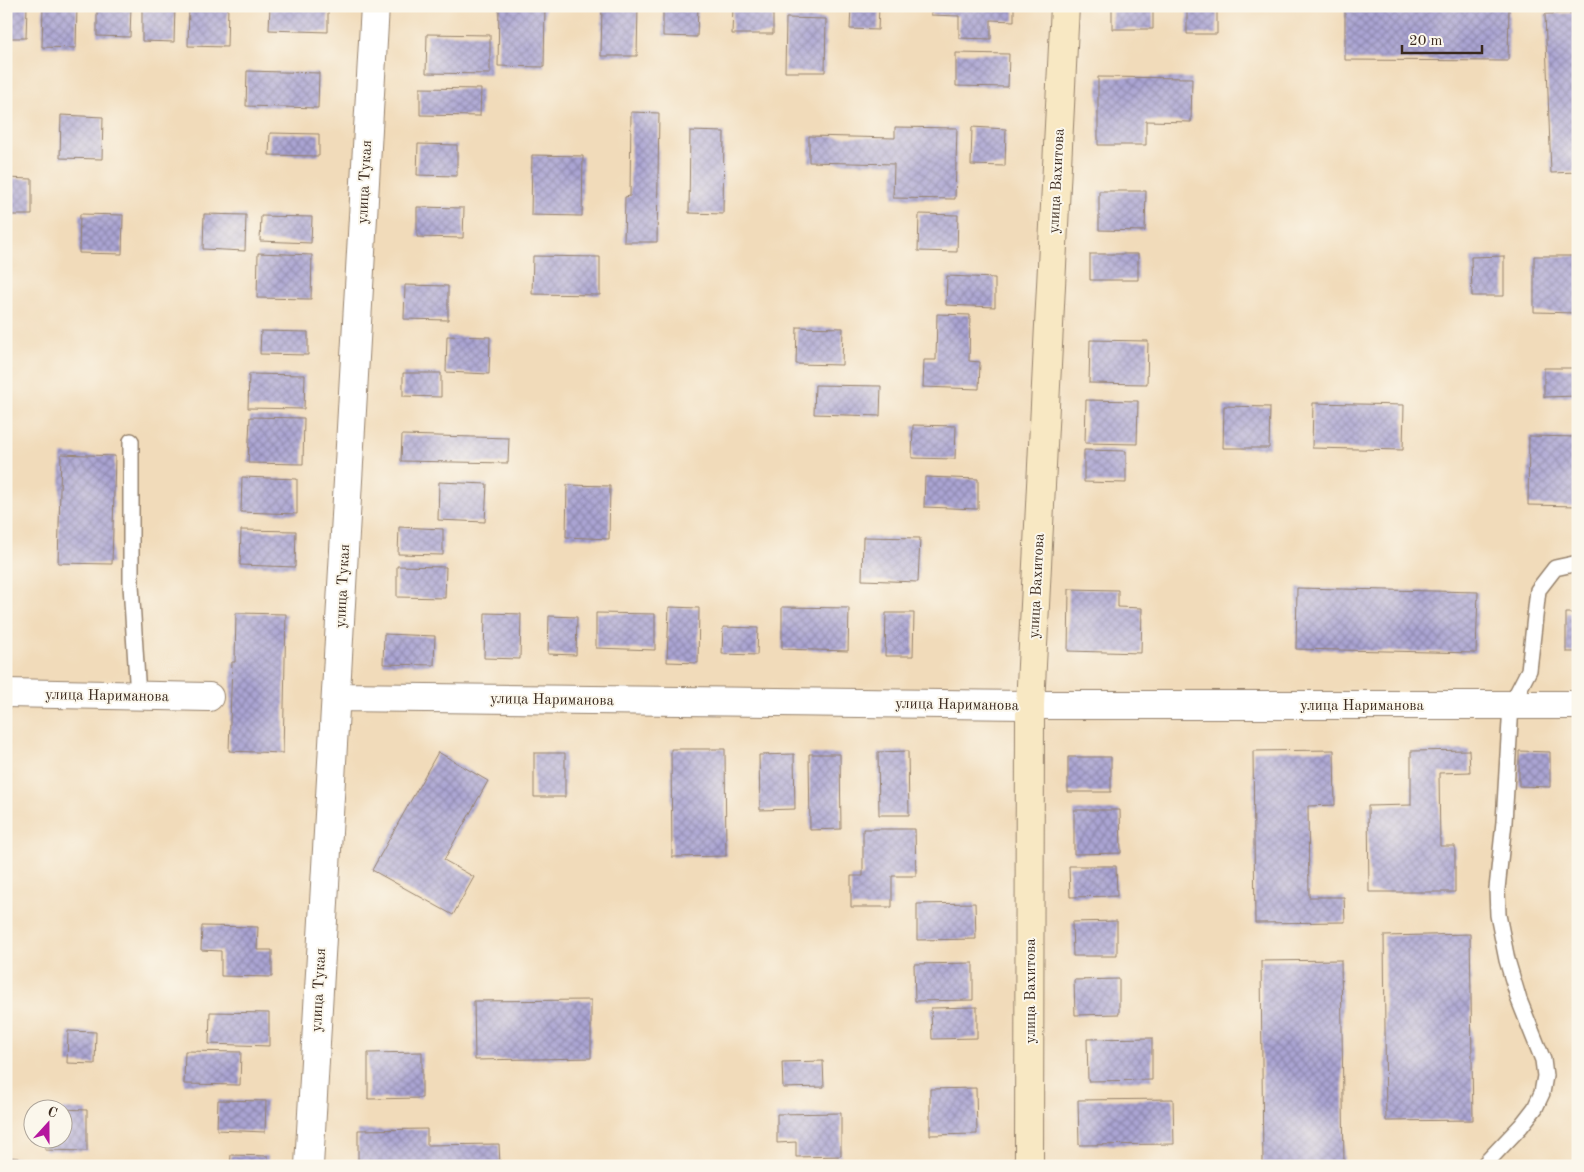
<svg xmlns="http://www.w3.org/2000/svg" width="1584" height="1172" font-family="'Old Standard TT',serif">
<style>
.building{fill:url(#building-cross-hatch)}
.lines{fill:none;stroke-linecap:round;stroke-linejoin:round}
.lane-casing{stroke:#96826c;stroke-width:18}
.street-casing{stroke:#96826c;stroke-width:30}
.secondary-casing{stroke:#96826c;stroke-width:30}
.lane{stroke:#fff;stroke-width:15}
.street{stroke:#fff;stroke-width:28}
.secondary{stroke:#f8e8c3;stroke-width:28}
.labels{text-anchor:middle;stroke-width:4;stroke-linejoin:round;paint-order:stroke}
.street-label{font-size:15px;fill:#3b2a1e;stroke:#fbf7ec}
</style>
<defs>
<pattern id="building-cross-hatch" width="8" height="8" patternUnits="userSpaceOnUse" patternTransform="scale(1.25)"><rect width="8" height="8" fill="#aaa4d3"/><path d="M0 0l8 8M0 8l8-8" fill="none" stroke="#8c86ab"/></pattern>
</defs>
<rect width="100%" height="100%" fill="#fbf7ec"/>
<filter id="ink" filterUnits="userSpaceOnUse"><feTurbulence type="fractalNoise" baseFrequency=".02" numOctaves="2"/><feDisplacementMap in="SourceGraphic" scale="10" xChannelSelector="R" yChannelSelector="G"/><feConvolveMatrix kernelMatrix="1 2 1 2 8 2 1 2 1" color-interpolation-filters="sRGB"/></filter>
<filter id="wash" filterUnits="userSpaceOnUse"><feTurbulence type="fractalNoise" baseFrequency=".0096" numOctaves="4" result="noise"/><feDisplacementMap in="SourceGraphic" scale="20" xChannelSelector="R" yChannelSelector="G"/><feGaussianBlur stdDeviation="1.12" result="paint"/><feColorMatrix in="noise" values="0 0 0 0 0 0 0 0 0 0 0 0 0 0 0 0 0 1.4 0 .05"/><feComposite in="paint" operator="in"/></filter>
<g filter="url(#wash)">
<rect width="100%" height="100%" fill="#f1dbba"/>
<g id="blocks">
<path class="building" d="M6 6H27L26 38H6Z
M43 6H77L76 48 42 47Z
M97 6H131L130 37 97 36Z
M142 6H175L174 42 142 41Z
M189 6H228L227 47 188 46Z
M270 6H328V32L269 30Z
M499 6H545L544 67 498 66Z
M602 6H638L637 56H601Z
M663 6H698L697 37 663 36Z
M733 6H773V34H732Z
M851 6H879L878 30 850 29Z
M931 6H1014V21L991 20V39L959 38V16L931 15Z
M1112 6H1153V29H1112Z
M1187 6H1217V34H1187Z
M1345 6H1509L1508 61 1345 60Z
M1578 13V172L1551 173 1545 14Z
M786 18 826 19 825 72H785Z
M427 34 490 35V74L426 73Z
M956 53 1009 54 1008 87 956 86Z
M247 71 319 73 318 108 246 106Z
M1098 77 1192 78 1191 122 1146 121V145H1098Z
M420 88 481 89 480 116 420 115Z
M631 112 659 113 657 242H624L625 197 630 196Z
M61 115 103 117 102 159 60 158Z
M895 127 957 128 955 199 893 198 894 164 809 162V136L895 138Z
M972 127 1006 129 1005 166 971 165Z
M690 131 724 132 723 214 689 213Z
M270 133 319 134V156L269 155Z
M418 144 457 145V176L417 175Z
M532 155 583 156 582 216 531 215Z
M6 178 32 179V215H6Z
M1099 191H1146L1145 231 1099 230Z
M417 207 464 208 463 238 417 237Z
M80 214 123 215 122 254 79 253Z
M204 214 246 215 245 251 203 249Z
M919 214 958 215 957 252 918 251Z
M261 216 312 217 311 243 260 241Z
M258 253 312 255 311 299 257 298Z
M1090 254H1138V280H1090Z
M533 256 600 257V295L532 294Z
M1504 256V296H1472L1471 257Z
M1534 256H1578V313L1534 312Z
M947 276 995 278V307L946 305Z
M405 285 448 286V320L404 319Z
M937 314 970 315 969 361 980 362 979 389 923 387 924 360H936Z
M797 327 843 328 842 365 796 364Z
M261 331 308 332V355L260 354Z
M447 336 490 337 489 374 446 372Z
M1090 340 1148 341 1147 384 1089 383Z
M1544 368H1578V396L1544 397Z
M403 373H441V397L403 396Z
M249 374 305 375 304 409 248 408Z
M815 385 881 386 880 416 814 414Z
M1086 400 1138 401 1137 444 1085 443Z
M1313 403 1404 405 1403 450 1312 448Z
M1224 406 1270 407 1269 448H1223Z
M250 417 304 418 303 464 248 463Z
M913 425 956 426 955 459 912 458Z
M402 435 509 438 508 463 401 461Z
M1529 436 1578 437V506L1528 505Z
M1084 450 1126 451V483L1084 482Z
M61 454 115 456 112 564 58 563Z
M242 477 297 479V514L241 512Z
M925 477 978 479V509L924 507Z
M439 482 487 484 485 522 438 520Z
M567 485 610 486 609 539 566 537Z
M399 527 443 529V555L398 554Z
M241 530 296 531 295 567 240 565Z
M863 537 920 538 918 582 862 580Z
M397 566 446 567 445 598 397 597Z
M1297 588 1478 592 1476 653 1296 649Z
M1069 589 1118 590V607L1142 608 1141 653 1068 651Z
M669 607 699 608 698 663 667 662Z
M782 607 849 608 848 651 782 649Z
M236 613 286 614 283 753 229 751 232 662H235Z
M485 613 521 614 520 659 484 658Z
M596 613 655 614V650L596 648Z
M886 613H914L913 656H885Z
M1566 613H1578V652H1566Z
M549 616 577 617 576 655 548 654Z
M723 627 758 628 757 655 722 654Z
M384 634 435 636 434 665 383 664Z
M671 749H725L726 856 672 857Z
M1334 750 1335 805 1308 806 1309 897H1344L1345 922 1255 923 1253 751Z
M1469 750 1470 772 1439 773 1440 846H1455V892H1369L1368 806 1411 805V751Z
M908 751 909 815H879L878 752Z
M1519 751 1550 752V787L1519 786Z
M438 752 488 781 444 860 474 877 453 915 372 870Z
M534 753H565V797H534Z
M794 754 795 809 760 810 759 755Z
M809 754H840L841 829 810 830Z
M1068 757H1111V792H1068Z
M1074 810H1120L1121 853 1074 854Z
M863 829H915L916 876H892V907H851V876H863Z
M1069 866H1116L1117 896 1070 897Z
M975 903 976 939 917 940V904Z
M1117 921V956H1073L1072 922Z
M202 926 258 927 257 950H272V977L221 976V951L201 950Z
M1470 934 1473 1120 1386 1121 1384 936Z
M1341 960 1344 1166H1263L1261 961Z
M973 963V1000L915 1001 914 964Z
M1119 979V1014L1075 1015 1074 980Z
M591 1000V1058L475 1060 474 1001Z
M977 1007V1038L932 1039 931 1008Z
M210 1012 269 1013V1046L209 1044Z
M68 1031 96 1032 95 1064 67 1063Z
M1152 1038V1080L1088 1081 1087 1039Z
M185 1051 241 1052 240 1085 184 1084Z
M422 1052V1098L368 1099V1053Z
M823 1061 824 1087 783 1088 782 1062Z
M976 1088 977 1134 930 1135V1089Z
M1173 1099 1174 1144 1079 1145 1078 1100Z
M218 1100 266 1101 265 1132 217 1130Z
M62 1109 87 1110V1151L45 1150V1140H62Z
M841 1113V1156L796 1157V1142L777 1143V1114Z
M427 1129V1145L499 1144 500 1166H358V1130Z
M231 1155 268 1156V1166H230Z
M6 1157 19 1158V1166H6Z"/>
</g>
</g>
<g filter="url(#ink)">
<use href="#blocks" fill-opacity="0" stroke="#96826c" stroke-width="1"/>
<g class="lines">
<g class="lane-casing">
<path id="lane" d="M131 441V585L138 696
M1483 1166 1521 1126 1535 1108 1542 1093 1545 1076 1543 1060 1519 1000 1507 960 1498 915 1497 889 1504 822 1511 705 1529 670 1538 590 1555 568 1578 563"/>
</g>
<g class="street-casing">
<path id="street" d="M6 693 209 697
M336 697 1030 705H1578
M309 1166 375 6"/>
</g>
<g class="secondary-casing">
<path id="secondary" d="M1029 1166 1030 705 1065 6"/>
</g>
<use href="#lane" class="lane"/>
<use href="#street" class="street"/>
<use href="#secondary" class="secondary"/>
</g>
</g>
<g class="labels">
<g class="street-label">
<text transform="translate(1056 181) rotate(-87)" y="5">улица Вахитова</text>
<text transform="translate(364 182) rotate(-87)" y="5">улица Тукая</text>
<text transform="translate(342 586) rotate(-87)" y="5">улица Тукая</text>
<text transform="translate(1036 586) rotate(-87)" y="5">улица Вахитова</text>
<text transform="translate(107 695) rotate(1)" y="5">улица Нариманова</text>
<text transform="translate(552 699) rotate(1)" y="5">улица Нариманова</text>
<text transform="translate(957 704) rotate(1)" y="5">улица Нариманова</text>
<text x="1362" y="710">улица Нариманова</text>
<text transform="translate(318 990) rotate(-87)" y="5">улица Тукая</text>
<text transform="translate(1030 991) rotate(-90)" y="5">улица Вахитова</text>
</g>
</g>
<rect width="1584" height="1172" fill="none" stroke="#fbf7ec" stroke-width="25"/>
<g transform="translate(48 1124) rotate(21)"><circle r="24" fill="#fbf7ec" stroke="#aea59a"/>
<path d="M0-4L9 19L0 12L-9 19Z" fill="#b5179e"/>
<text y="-8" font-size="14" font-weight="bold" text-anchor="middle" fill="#3b2a1e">С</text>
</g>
<path d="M1402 45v8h80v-8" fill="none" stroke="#3b2a1e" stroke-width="2.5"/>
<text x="1409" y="45" font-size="15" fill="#3b2a1e" stroke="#fbf7ec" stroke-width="4" paint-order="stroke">20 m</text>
</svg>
